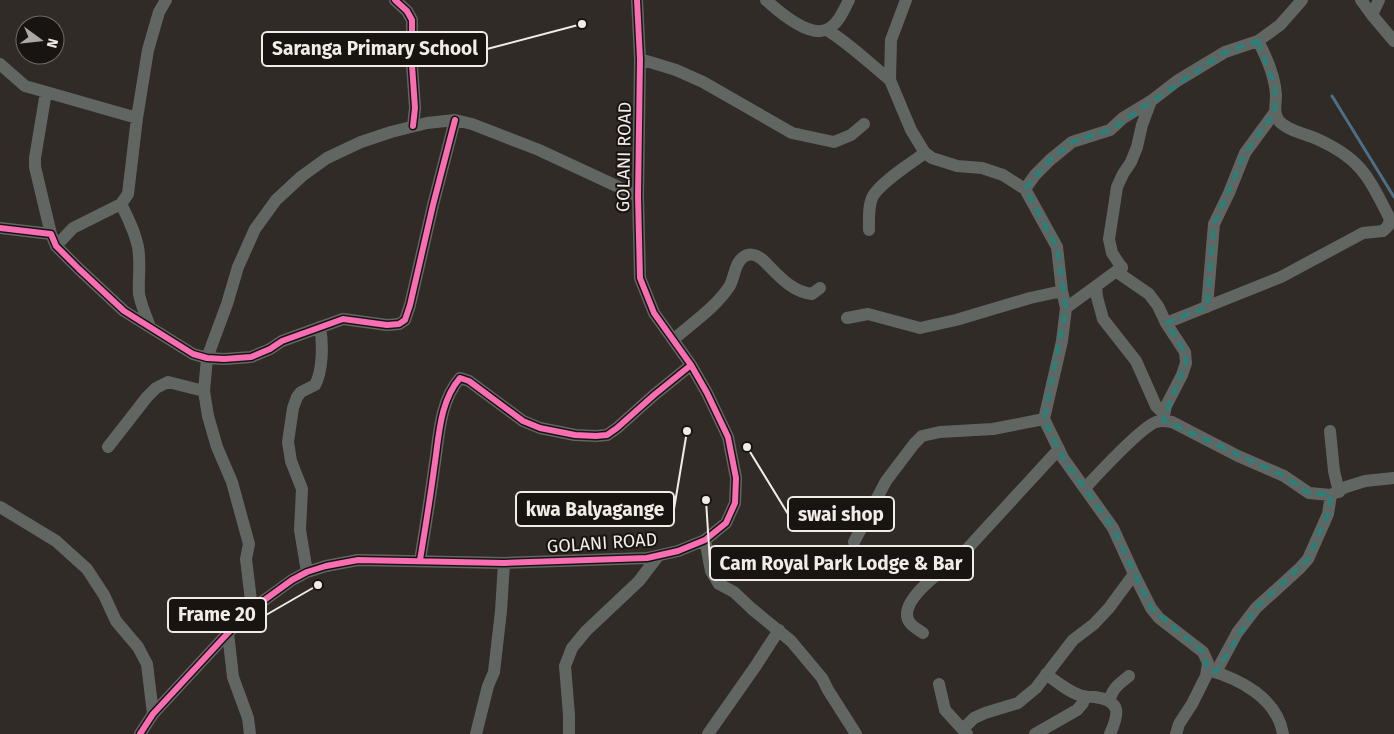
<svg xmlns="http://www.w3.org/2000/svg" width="1394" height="734" font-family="'Fira Sans',sans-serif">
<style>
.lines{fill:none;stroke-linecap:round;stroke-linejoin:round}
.stream{stroke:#4f6f86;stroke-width:3}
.minor{stroke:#626663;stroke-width:12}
.cycleway-casing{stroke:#181411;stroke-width:9}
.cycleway{stroke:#f96db3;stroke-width:6}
.marked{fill:none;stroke:#26827a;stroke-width:4;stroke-dasharray:10 6;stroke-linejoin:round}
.labels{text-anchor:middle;stroke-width:4;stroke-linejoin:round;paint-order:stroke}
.street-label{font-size:18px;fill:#f2ece7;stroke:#181411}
.leader{fill:none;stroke:#f2ece7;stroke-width:2}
.callout-dot{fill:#f2ece7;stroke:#181411;stroke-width:2}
.callout{fill:#181411;stroke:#f2ece7;stroke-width:2}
.callout-label{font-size:19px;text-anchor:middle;font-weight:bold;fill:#f2ece7}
</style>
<rect width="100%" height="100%" fill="#302b27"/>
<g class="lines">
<path class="stream" d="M1332 96 1394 197"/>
<path class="minor" d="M395 0 407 11 412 20V65L415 108 413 126
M766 0C778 11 810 39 828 29 838 24 844 10 849 0
M906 0 891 40 890 80 911 130 925 153 932 158 957 166 982 168 1003 175 1025 189 1057 247 1062 291 1066 308 1062 341 1044 419 1063 458 1113 528 1134 574 1151 608 1159 618 1203 652 1208 663 1206 676 1192 704 1179 724 1176 734
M1361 0 1372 15
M1379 0 1372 15 1394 41
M827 30C850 44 869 63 890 80
M640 59 676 70 703 82 792 133 834 142 851 135 864 124
M0 64 25 86 137 118
M46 92 35 158V167L51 234
M1025 189 1035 175 1050 160 1072 142 1110 130 1123 118 1151 101
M121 204C128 218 135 232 138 247 141 263 138 279 139 294 141 305 146 316 150 327
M0 228 51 234 56 246 79 269 124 311 193 354 207 358 224 359 251 357 270 349 282 341 343 319 387 325 399 324 405 320 410 305 433 205 455 120
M869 230C869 220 868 205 873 196 881 182 911 163 925 153
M56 246 73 228 121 204 128 194 137 118 148 50 159 12 166 0
M1122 268 1112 253 1109 239 1114 207 1117 187 1123 174 1131 162 1137 147 1142 125 1151 101 1177 81 1225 52 1258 41 1280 25 1302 0
M1117 272 1149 294 1158 306 1166 323 1185 352 1186 363 1182 375 1166 406 1163 420
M1096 286 1097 297 1103 319 1136 361 1156 406 1164 414
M1207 307 1214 224 1229 193 1245 153 1275 112
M1066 308 1122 267
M847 318 868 314 920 328 956 320 1030 298 1062 291
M1166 323 1281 277 1363 233 1383 231 1388 226 1390 219C1369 178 1362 159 1317 139 1306 134 1288 131 1279 121 1273 113 1276 105 1276 95 1275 76 1267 58 1258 41
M673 340C692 323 715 308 729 287 735 278 734 262 745 256 752 252 760 257 765 262 779 276 792 292 812 294L820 288
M1330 431 1334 471 1339 492
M108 447 147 397 156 388 168 382 204 391
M1085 488C1099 473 1140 428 1156 422 1162 420 1166 421 1172 422L1238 456 1284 476 1309 493 1331 495 1346 487 1365 481 1394 478
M0 507 56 541 87 569 104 595 116 621 138 647 147 664 153 714
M705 540 711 571 719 584 734 592 752 609 791 641 822 678 828 690 856 734
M854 542 886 481 914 444 922 436 940 432 993 429 1044 419
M420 560C425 530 430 499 434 469 439 438 439 402 460 378L469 381 523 421 540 428 575 435 596 436 607 435 617 428 654 395 691 365
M307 572 300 530 302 489 291 461 288 442 293 408 297 397 301 392 315 385C323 371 323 343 320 327
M252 609 246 559 249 544 232 482 217 447 208 416 204 391 207 358 227 304 238 267 255 229 276 200 302 176 327 158 361 142 391 132 427 123 455 120 472 124 539 150 638 196
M228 633 233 677 248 718 250 734
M923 633C919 630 913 627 910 623 895 603 942 570 956 561L1059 449
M1208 670C1240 679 1277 698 1283 734
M1216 672 1237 633 1256 608 1300 568 1308 559 1328 514 1331 495
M1046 674C1057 682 1070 693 1083 696 1087 697 1091 697 1095 697 1122 701 1119 714 1110 734
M939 684 945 710 967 734
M1110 702C1110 690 1120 683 1129 676
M963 729 974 718 985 713 1018 703 1036 688 1073 640 1094 624 1109 608 1134 574
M140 734 153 714 228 633 252 609 292 580 307 572 326 566 358 560 504 563 647 558 678 551 705 540 726 523 735 503 736 478 728 437 707 393 691 365 654 313 640 278 638 196 640 59 637 0
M476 734 488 686 494 672 501 611 504 563
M569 734V715L565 666 572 648 586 631 639 581 658 556
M708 734 755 667 779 630
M1035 734 1077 710 1083 703V696"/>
<g class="cycleway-casing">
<path id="cycleway" d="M395 0 407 11 412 20V65L415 108 413 126
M0 228 51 234 56 246 79 269 124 311 193 354 207 358 224 359 251 357 270 349 282 341 343 319 387 325 399 324 405 320 410 305 433 205 455 120
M420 560C425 530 430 499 434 469 439 438 439 402 460 378L469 381 523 421 540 428 575 435 596 436 607 435 617 428 654 395 691 365
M140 734 153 714 228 633 252 609 292 580 307 572 326 566 358 560 504 563 647 558 678 551 705 540 726 523 735 503 736 478 728 437 707 393 691 365 654 313 640 278 638 196 640 59 637 0"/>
</g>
<use href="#cycleway" class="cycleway"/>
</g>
<path class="marked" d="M1258 41 1275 87V112L1245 153 1214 224 1207 307 1166 323 1185 352 1186 363 1163 420 1284 476 1309 493 1331 495 1328 514 1308 559 1256 608 1216 672 1208 670 1203 652 1151 608 1113 528 1063 458 1044 419 1066 308 1057 247 1025 189 1050 160 1072 142 1110 130 1225 52Z"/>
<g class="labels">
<g class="street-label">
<text transform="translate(624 157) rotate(-89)" y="6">GOLANI ROAD</text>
<text transform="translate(602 543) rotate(-4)" y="6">GOLANI ROAD</text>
</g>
</g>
<path class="leader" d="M582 24L487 49M687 431L674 509M747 447L788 514M706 500L710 563M318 585L266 615"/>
<g class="callout-dot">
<circle cx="582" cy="24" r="5"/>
<circle cx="687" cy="431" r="5"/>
<circle cx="747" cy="447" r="5"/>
<circle cx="706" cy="500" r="5"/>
<circle cx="318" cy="585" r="5"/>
</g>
<g class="callout">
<rect x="262" y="32" width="225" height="34" rx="5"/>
<rect x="516" y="492" width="158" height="34" rx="5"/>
<rect x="788" y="497" width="106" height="34" rx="5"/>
<rect x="710" y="546" width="263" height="34" rx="5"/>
<rect x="168" y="598" width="98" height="34" rx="5"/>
</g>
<g class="callout-label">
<text x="375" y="55">Saranga Primary School</text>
<text x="595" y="516">kwa Balyagange</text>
<text x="841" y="521">swai shop</text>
<text x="841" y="570">Cam Royal Park Lodge &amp; Bar</text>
<text x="217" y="621">Frame 20</text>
</g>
<g transform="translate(40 40) rotate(105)"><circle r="24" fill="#181411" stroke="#6f6a67"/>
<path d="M0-4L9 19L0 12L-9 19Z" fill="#aea8a4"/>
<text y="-8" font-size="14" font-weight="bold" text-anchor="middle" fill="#f2ece7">N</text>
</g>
</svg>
